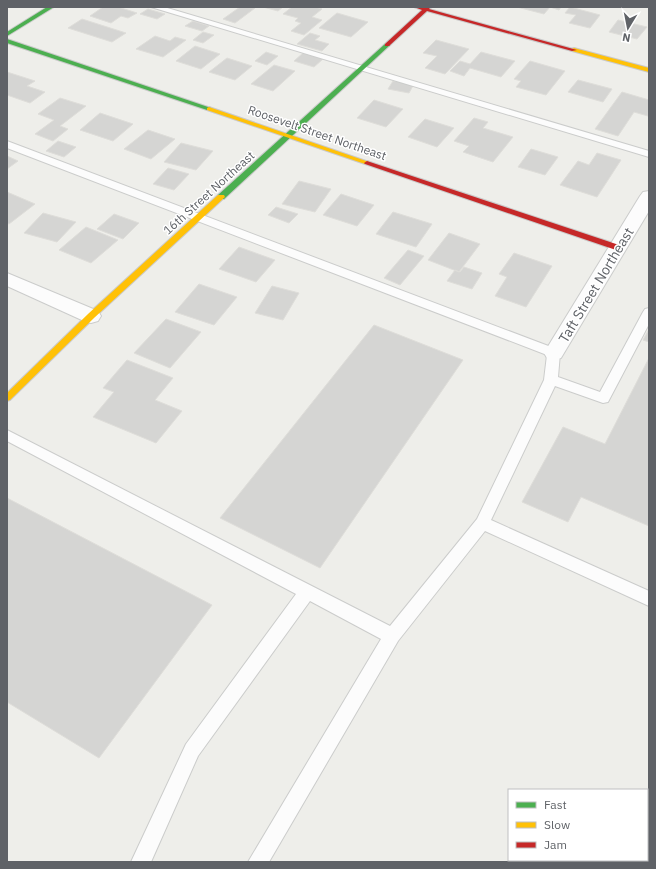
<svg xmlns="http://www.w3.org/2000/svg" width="656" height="869" font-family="'IBM Plex Sans',sans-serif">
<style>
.building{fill:#d5d5d3;stroke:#deddd9}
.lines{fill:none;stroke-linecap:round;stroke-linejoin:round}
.lane-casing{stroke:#cbcccb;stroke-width:2}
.street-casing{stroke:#cbcccb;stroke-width:2}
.fast-casing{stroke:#cacaca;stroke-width:2}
.slow-casing{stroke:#cacaca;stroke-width:2}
.jam-casing{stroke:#cacaca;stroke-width:2}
.lane{fill:#fcfcfc;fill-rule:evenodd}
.street{fill:#fcfcfc;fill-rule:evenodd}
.fast{fill:#4caf50;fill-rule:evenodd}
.slow{fill:#ffc107;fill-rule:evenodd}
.jam{fill:#c62828;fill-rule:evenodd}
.labels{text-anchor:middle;stroke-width:3;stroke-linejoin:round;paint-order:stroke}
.far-street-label{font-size:12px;fill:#5f6267;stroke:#fff}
.street-label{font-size:14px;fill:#5f6267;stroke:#fff}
</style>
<rect width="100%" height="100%" fill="#eeeeea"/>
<path class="building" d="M103 7H118L137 13 128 18 121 16 111 23 90 16Z
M240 7 255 8 235 23 223 19Z
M263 7H283L278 11Z
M292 7H315L322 9 312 17 322 20 304 35 291 31 301 23 295 21 298 18 283 14Z
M517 7H561L559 10 550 7 544 14Z
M570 7 600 15 590 28 569 23 576 15 565 13Z
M148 9 165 14 157 19 140 14Z
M337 13 368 22 351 37 319 28Z
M82 19 126 33 112 42 68 28Z
M618 20 647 27 637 39 609 32Z
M193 21 209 26 202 31 185 26Z
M203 32 214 35 203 43 193 40Z
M310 33 320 36 315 40 329 44 322 51 297 44Z
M155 36 170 41 175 37 186 40 163 57 136 49Z
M436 40 469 49 445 74 425 68 437 56 423 53Z
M195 46 220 54 201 69 176 61Z
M266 52 278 56 267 65 255 61Z
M481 52 515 61 501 77 470 68 464 76 450 71 460 61 470 64Z
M303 53 323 59 314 67 294 61Z
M227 58 252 66 235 80 209 72Z
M530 61 565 71 546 95 516 87 521 81 514 79Z
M274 65 295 71 273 91 251 84Z
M7 72 35 81 27 86 45 92 30 103 7 95Z
M578 80 612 89 603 102 568 92Z
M393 81 414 84 409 93 388 89Z
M622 92 649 100 648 116 634 112 618 136 595 129Z
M60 98 86 106 60 126 68 129 53 141 35 134 54 120 38 114Z
M374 100 403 109 386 127 357 118Z
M100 113 133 124 113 141 80 130Z
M474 118 488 122 483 128 513 137 493 162 463 152 469 146 454 141Z
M425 119 454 128 437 147 408 137Z
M148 130 175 139 151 159 124 149Z
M58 141 76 147 64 157 46 151Z
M181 143 213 151 196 170 164 162Z
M531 149 558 157 545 175 518 167Z
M597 153 621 160 597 197 560 185 578 161 589 165Z
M7 156 18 161 7 169Z
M168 168 189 174 174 190 153 184Z
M299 181 331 189 315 212 282 204Z
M7 192 35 204 9 224 7 223Z
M341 194 374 205 357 226 323 215Z
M276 207 298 214 289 223 268 215Z
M393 212 432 224 416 247 376 234Z
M43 213 76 222 57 242 24 233Z
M114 214 139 223 123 239 97 229Z
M86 227 118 240 91 263 59 250Z
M449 233 480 244 459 272 428 260Z
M239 247 275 260 256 282 219 269Z
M408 250 424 256 400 285 384 278Z
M514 253 552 266 526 307 495 296 507 277 499 274Z
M464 267 482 273 472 289 447 281 455 270 460 272Z
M199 284 237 297 214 325 175 312Z
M272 286 299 293 283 320 255 313Z
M166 319 201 332 170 368 134 353Z
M374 325 463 360 320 568 220 518Z
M649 329V342L643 340Z
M649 358V526L581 497 568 522 522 502 563 427 605 444Z
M127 360 173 378 155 400 182 411 156 443 93 417 114 392 103 388Z
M7 498 212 605 99 758 7 702Z"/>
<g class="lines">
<g class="lane-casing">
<path id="lane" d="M151 7H164L649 151V157Z
M7 141 559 350 560 353 558 377 600 392 643 312 645 309 649 308V324L608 402 603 403 555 386 491 520 649 591V606L485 531 398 641 269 862H248L381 639 310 601 198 756 151 862H131L186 744 296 594 7 441V430L390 626 477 519 544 380 547 355 7 148Z"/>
</g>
<g class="street-casing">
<path id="street" d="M649 191V211L561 358 554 360 547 358 544 353 547 348 640 196 643 192Z
M7 273 98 311 101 316 98 321 91 323 84 321 7 286Z"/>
</g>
<g class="fast-casing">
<path id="fast" d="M47 7H54L7 36V32Z
M7 39 211 108 212 109 207 110 7 43Z
M385 44 390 45 224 199H218V195Z"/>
</g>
<g class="slow-casing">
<path id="slow" d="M574 48 649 68V72L572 51V49Z
M209 107 369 162 370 163 369 164H365L207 110V108Z
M218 195H224L225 197 94 318 10 400 7 401V393L88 314Z"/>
</g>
<g class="jam-casing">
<path id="jam" d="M414 7H431L429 9 577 50 572 51 427 11 389 46H385V44L422 10Z
M367 161 622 246 623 248 619 250H616L365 164 364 163Z"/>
</g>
<use href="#lane" class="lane"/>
<use href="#street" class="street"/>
<use href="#fast" class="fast"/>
<use href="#slow" class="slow"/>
<use href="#jam" class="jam"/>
</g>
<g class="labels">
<g class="far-street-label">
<text transform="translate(317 133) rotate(19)" y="4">Roosevelt Street Northeast</text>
<text transform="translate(209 193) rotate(-42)" y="4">16th Street Northeast</text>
</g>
<g class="street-label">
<text transform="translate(596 285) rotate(-59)" y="5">Taft Street Northeast</text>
</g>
</g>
<rect width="656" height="869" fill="none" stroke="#5f6267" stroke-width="16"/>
<rect x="508" y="789" width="140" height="72" fill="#ffffff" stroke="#bfc0c2"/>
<rect x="516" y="802" width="20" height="6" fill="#4caf50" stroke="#bfc0c2"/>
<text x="544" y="809" font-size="12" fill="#5f6267">Fast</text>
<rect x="516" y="822" width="20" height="6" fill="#ffc107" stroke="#bfc0c2"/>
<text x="544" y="829" font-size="12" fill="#5f6267">Slow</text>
<rect x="516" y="842" width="20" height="6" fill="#c62828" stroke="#bfc0c2"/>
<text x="544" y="849" font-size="12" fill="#5f6267">Jam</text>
<g transform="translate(628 28) rotate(190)" stroke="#ffffff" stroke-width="3" paint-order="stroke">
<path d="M0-3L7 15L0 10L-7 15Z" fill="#5f6267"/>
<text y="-6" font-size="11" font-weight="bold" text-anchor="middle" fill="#5f6267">N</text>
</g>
</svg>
